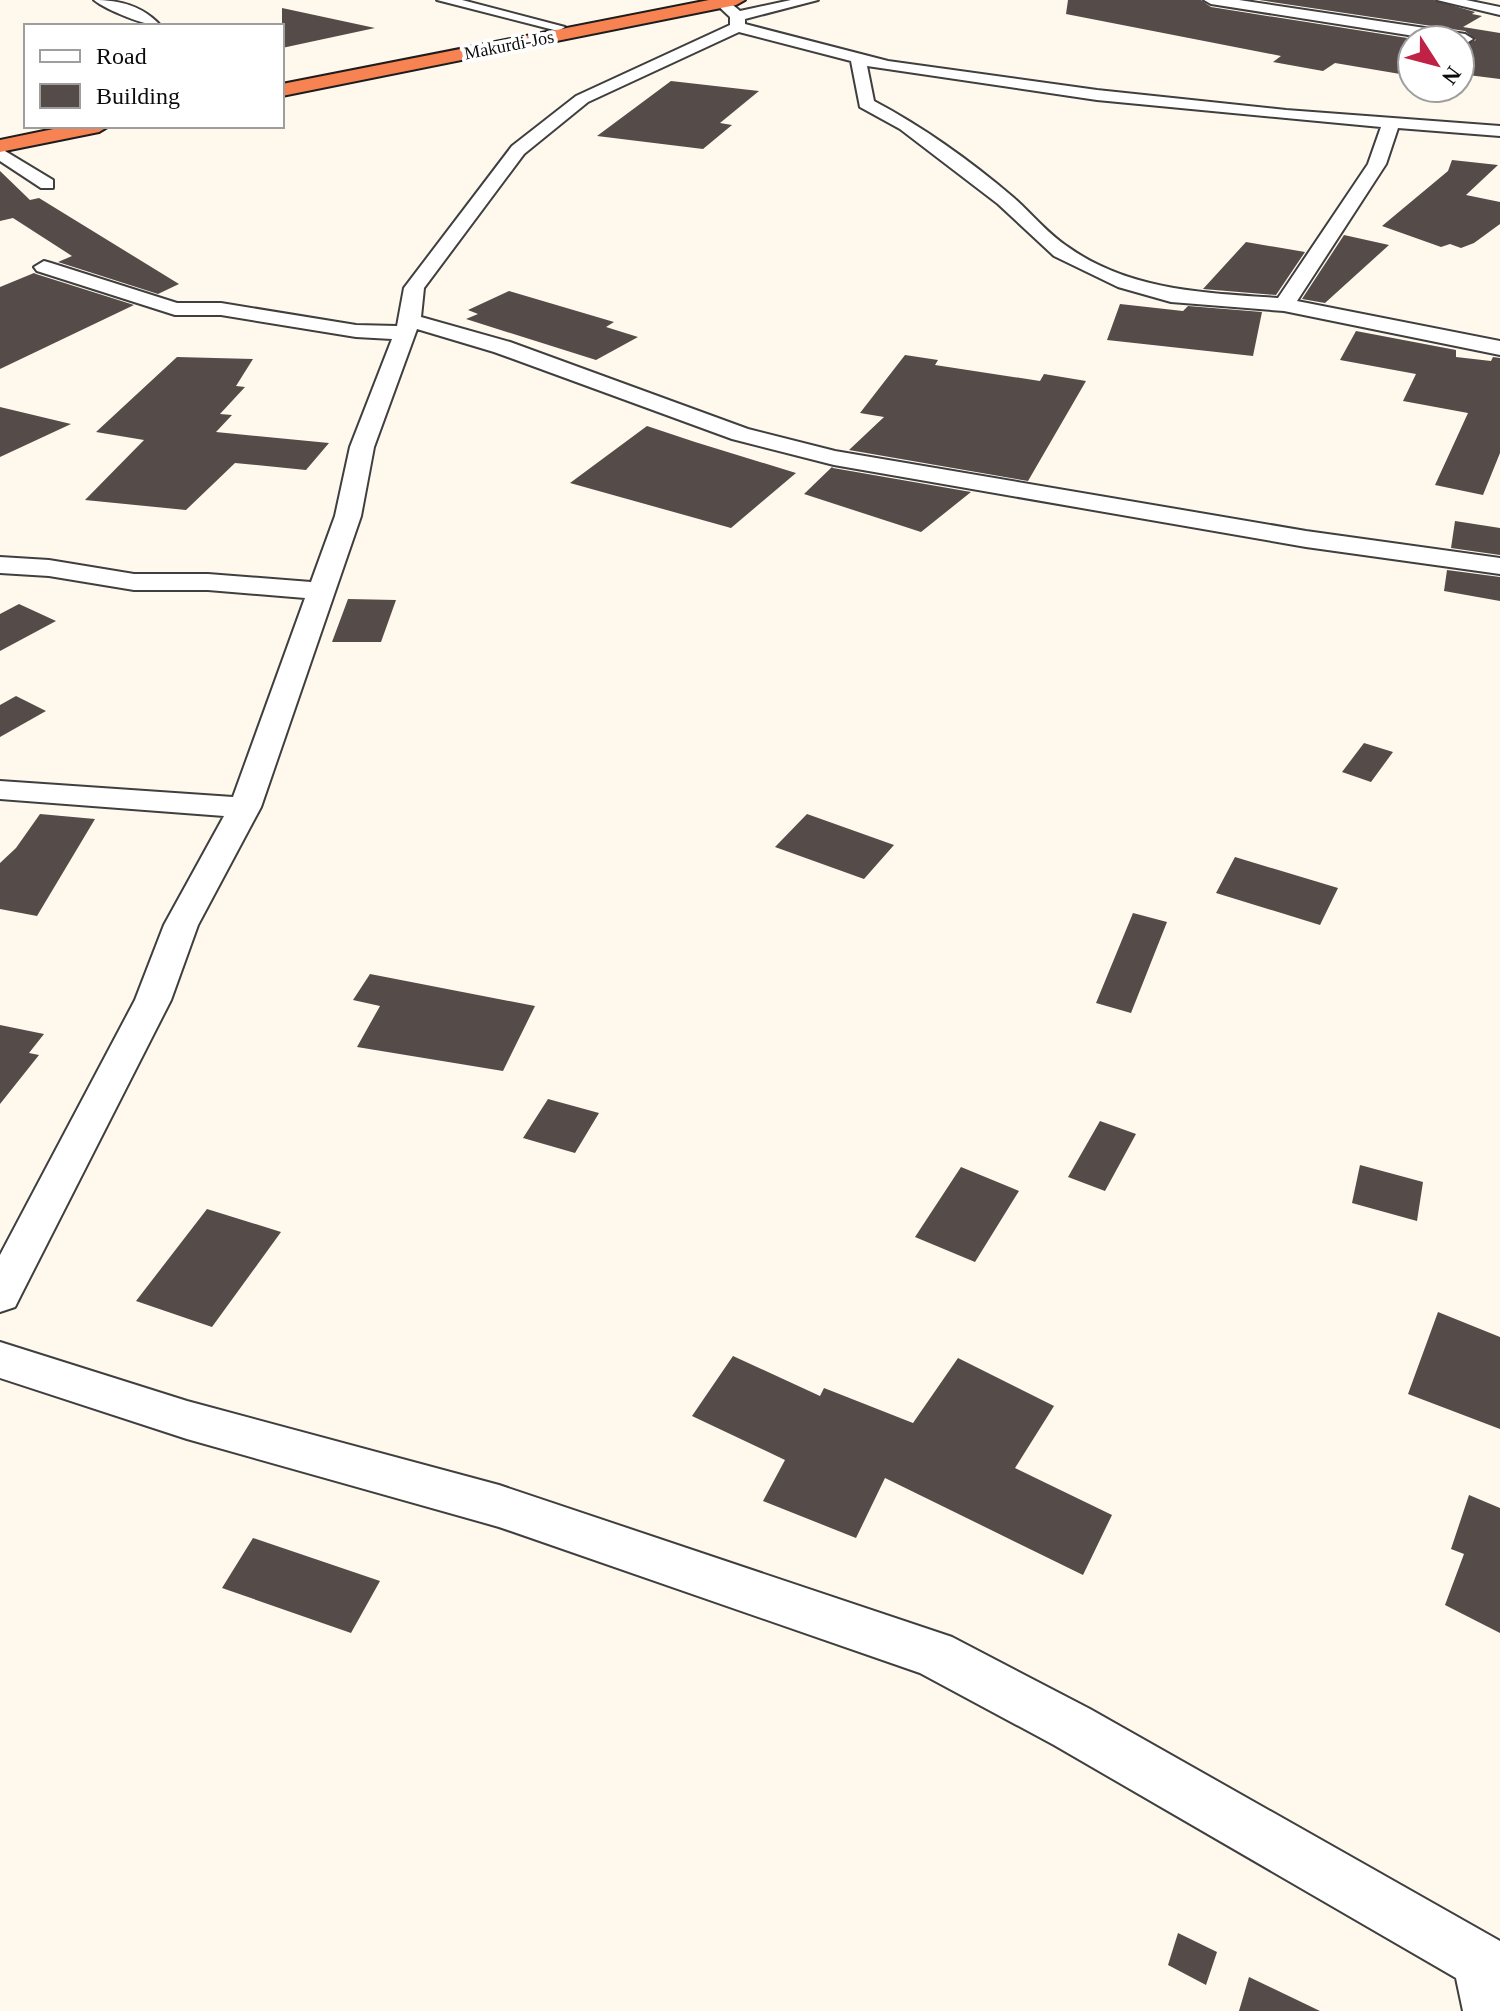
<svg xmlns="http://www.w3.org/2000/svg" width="1500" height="2011" font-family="'Times New Roman',serif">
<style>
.building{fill:#554b49}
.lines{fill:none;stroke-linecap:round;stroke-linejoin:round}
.minor-casing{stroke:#3f3f3f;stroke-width:4}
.highway-casing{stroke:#1d1d1d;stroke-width:4}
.minor{fill:#fff;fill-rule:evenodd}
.highway{fill:#f78252;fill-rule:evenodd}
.labels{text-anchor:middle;stroke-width:8;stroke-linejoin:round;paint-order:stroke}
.far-street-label{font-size:18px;fill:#0c0c0c;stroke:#fff}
</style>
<rect width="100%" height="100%" fill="#fff8ec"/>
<path class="building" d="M1068 0H1201L1211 7 1420 40H1412V76L1335 63 1323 71 1273 62 1281 56 1066 14Z
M1259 0H1434L1475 12 1472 14 1482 16 1463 27 1500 33V79L1460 74V46L1476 40 1465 31Z
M282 8 375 28 282 48Z
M671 81 759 91 720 123 732 125 703 149 597 136Z
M1452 160 1498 165 1466 195 1500 202V224L1474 243 1461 248 1450 244 1441 247 1382 226 1448 171Z
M0 171 30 200 39 198 179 284 158 294 58 262 72 256 13 218 0 221Z
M1344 235 1389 245 1325 303 1302 299Z
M1246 242 1305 252 1276 295 1203 289Z
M34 273 36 274 134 305 0 369V287Z
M509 291 614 322 606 327 638 337 596 360 466 319 478 314 468 310Z
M1120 304 1183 311 1188 306 1262 312 1253 356 1107 340Z
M1356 331 1456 350V357L1491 361 1493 357 1500 358V453L1483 495 1435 485 1468 413 1403 401 1416 374 1340 360Z
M905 355 938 360 935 365 1040 381 1044 374 1086 381 1028 481 849 450 884 417 860 413Z
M177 357 253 359 236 386 245 387 220 414 232 415 216 432 329 443 306 470 235 463 186 510 85 500 144 440 96 432Z
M0 407 71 424 0 457Z
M647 426 695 442 796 473 731 528 570 483Z
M832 467 833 468 971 492 921 532 804 494Z
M1455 521 1500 528V555L1451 548Z
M1447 570 1500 577V601L1444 591Z
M348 599 396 600 381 642H332Z
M19 604 56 621 0 651V614Z
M16 696 46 711 0 737V705Z
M1364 743 1393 752 1371 782 1342 772Z
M40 814 95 819 37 916 0 909V863L16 848Z
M807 814 894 845 864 879 775 847Z
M1235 857 1338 888 1320 925 1216 893Z
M1133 913 1167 922 1131 1013 1096 1003Z
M370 974 535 1006 503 1071 357 1047 380 1006 353 1000Z
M0 1025 44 1034 29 1053 39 1055 0 1104Z
M548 1099 599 1113 575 1153 523 1138Z
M1100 1121 1136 1134 1105 1191 1068 1177Z
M1360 1165 1423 1182 1417 1221 1352 1203Z
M961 1167 1019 1191 975 1262 915 1237Z
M207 1209 281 1232 212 1327 136 1301Z
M1438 1312 1500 1337V1429L1408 1394Z
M733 1356 820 1396 824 1388 913 1423 958 1358 1054 1406 1015 1468 1112 1515 1083 1575 885 1478 856 1538 763 1501 785 1460 692 1416Z
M1469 1495 1500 1508V1633L1445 1605 1464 1554 1451 1549Z
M253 1538 380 1581 351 1633 222 1588Z
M1178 1933 1217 1952 1206 1985 1168 1965Z
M1249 1977 1320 2011H1239Z"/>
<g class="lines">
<g class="minor-casing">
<path id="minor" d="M94 0C120 0 143 6 161 26 146 26 106 10 94 0Z
M437 0H462L565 27 558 31Z
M717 0H727L740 11 791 0H818L745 19V24L888 61 1097 90 1286 110 1500 126V136L1398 128 1386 164 1297 301 1500 341V355L1284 311 1171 302 1118 287 1054 256 998 204 900 129 860 107 851 61 739 32 588 102 524 154 424 288 421 317 510 342 748 429 835 451 1306 531 1500 558V574L1306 547 834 465 732 439 494 352 417 329 374 447 361 516 261 807 198 925 171 1000 21 1295 15 1307 0 1312V1255L135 1000 164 925 224 816 0 799V781L233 797 305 598 208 590H134L49 576 0 573V557L49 560 134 574H208L311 582 335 516 350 447 392 339 356 337 221 315H175L37 271 34 267 44 261 51 263 177 303H221L356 325 397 326 404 288 512 146 576 96 730 25V17L715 3ZM867 66 1097 100 1381 127 1368 164 1278 298C1206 293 1130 291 1068 247 1048 234 1032 214 1014 198 971 161 923 127 874 101Z
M1204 0H1239L1465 34 1473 39 1465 44 1211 4Z
M1437 0H1466L1500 7V15Z
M0 148 53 180V188H41L0 161Z
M0 1342 187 1401 499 1485 952 1637 1090 1709 1500 1941V2011H1463L1456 1978 1054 1745 920 1673 499 1527 187 1439 0 1378Z"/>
</g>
<g class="highway-casing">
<path id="highway" d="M709 0H745L736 5 282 96V84Z
M68 126H109L99 132 0 152V140Z"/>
</g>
<use href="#minor" class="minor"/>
<use href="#highway" class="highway"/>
</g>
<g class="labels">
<g class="far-street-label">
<text transform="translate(509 45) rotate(-11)" y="6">Makurdi-Jos</text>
</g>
</g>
<rect x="24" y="24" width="260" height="104" fill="#ffffff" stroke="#9e9e9e" stroke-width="2"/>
<rect x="40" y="50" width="40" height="12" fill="#ffffff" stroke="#9e9e9e" stroke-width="2"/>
<text x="96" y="64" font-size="24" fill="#0c0c0c">Road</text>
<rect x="40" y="84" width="40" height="24" fill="#554b49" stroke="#9e9e9e" stroke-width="2"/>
<text x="96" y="104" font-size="24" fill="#0c0c0c">Building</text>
<g transform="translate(1436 64) rotate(126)"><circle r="38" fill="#ffffff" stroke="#9e9e9e" stroke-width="2"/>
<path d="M0-6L14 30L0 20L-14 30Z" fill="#bf2244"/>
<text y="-12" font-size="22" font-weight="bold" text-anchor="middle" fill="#0c0c0c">N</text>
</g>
</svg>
